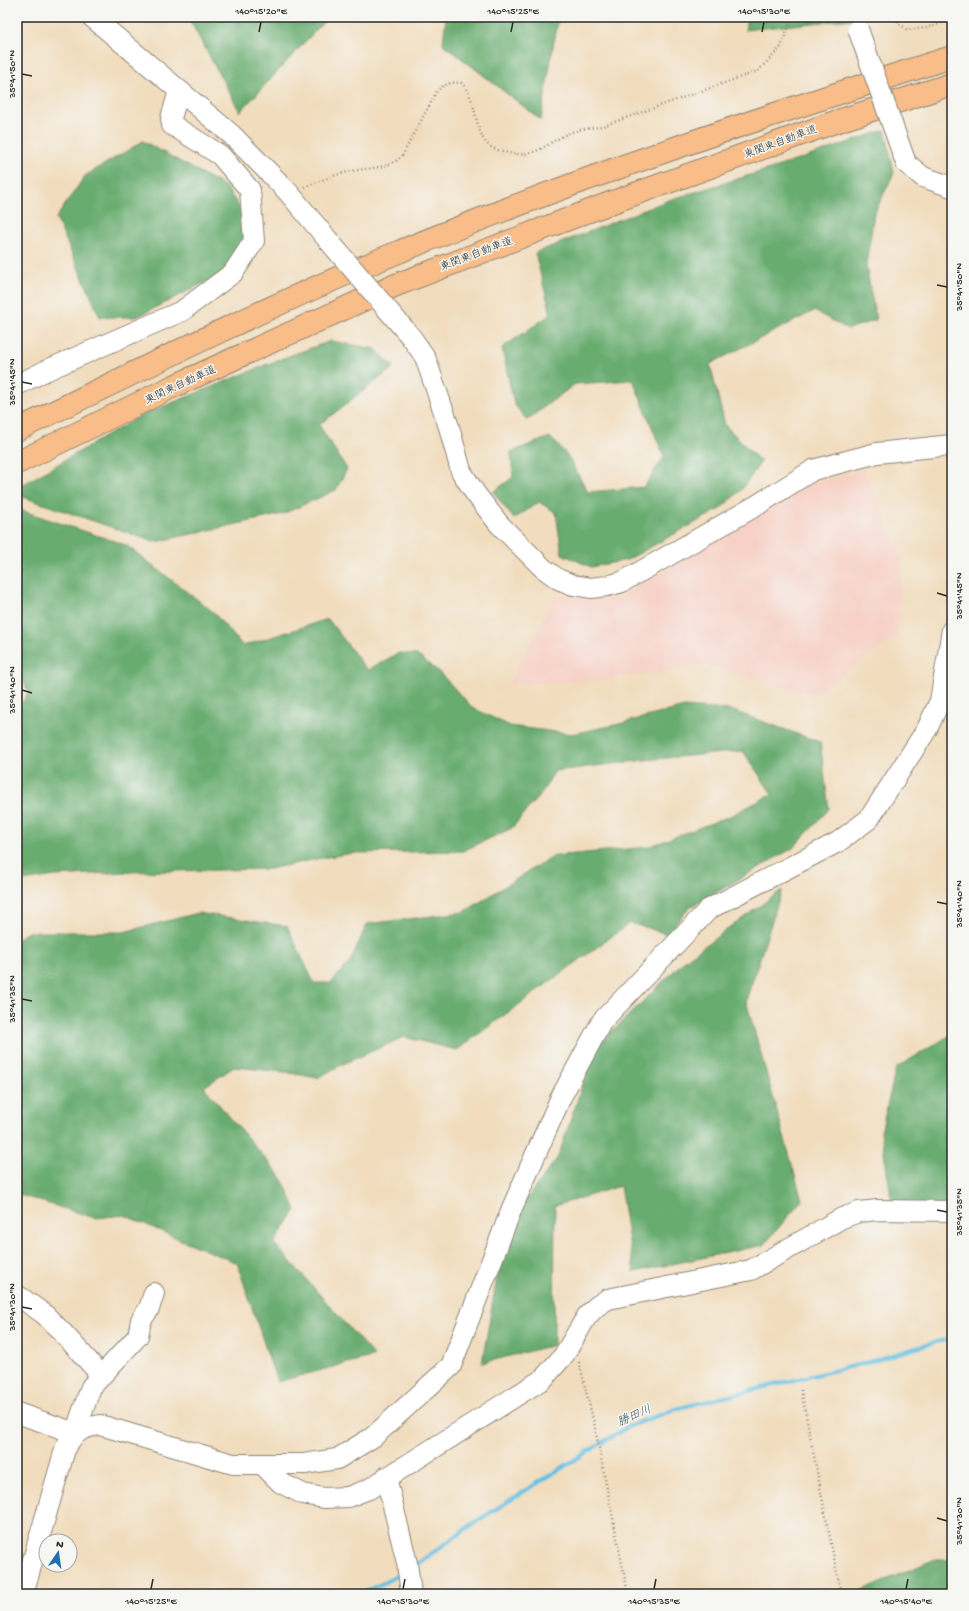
<svg xmlns="http://www.w3.org/2000/svg" width="969" height="1611" font-family="'Gochi Hand','Klee One',sans-serif">
<style>
.built{fill:#f7d1c6}
.forest{fill:#68ac70;stroke:#4a6c4e}
.lines{fill:none;stroke-linecap:round;stroke-linejoin:round}
.stream{stroke:#64c0e2;stroke-width:4}
.minor-casing{stroke:#8e8474;stroke-width:22}
.highway-casing{stroke:#8e8474;stroke-width:24}
.path{stroke:#8e8474;stroke-width:2.5;stroke-dasharray:1 3;stroke-linecap:butt}
.minor{stroke:#fff;stroke-width:20}
.highway{stroke:#f8bd88;stroke-width:22}
.minor-bridge-casing{stroke:#8e8474;stroke-width:22;stroke-linecap:butt}
.minor-bridge{stroke:#fff;stroke-width:20}
.ticks{fill:none;stroke:#2b2b2b;stroke-width:1.5}
.labels{text-anchor:middle;stroke-width:3;stroke-linejoin:round;paint-order:stroke}
.street-label{font-size:11px;fill:#2b2b2b;stroke:#f6f6f2}
.water-label{font-size:12px;font-style:italic;fill:#3c5862;stroke:#f6f6f2}
.neatline{fill:none;stroke:#2b2b2b;stroke-width:1.5}
.ticks-label{font-size:10px;text-anchor:middle;fill:#2b2b2b}
</style>
<rect width="100%" height="100%" fill="#f6f6f2"/>
<filter id="ink" filterUnits="userSpaceOnUse"><feTurbulence type="fractalNoise" baseFrequency=".025" numOctaves="2"/><feDisplacementMap in="SourceGraphic" scale="8" xChannelSelector="R" yChannelSelector="G"/><feConvolveMatrix kernelMatrix="1 2 1 2 8 2 1 2 1" color-interpolation-filters="sRGB"/></filter>
<filter id="wash" filterUnits="userSpaceOnUse"><feTurbulence type="fractalNoise" baseFrequency=".012" numOctaves="4" result="noise"/><feDisplacementMap in="SourceGraphic" scale="16" xChannelSelector="R" yChannelSelector="G"/><feGaussianBlur stdDeviation="0.9" result="paint"/><feColorMatrix in="noise" values="0 0 0 0 0 0 0 0 0 0 0 0 0 0 0 0 0 1.4 0 .05"/><feComposite in="paint" operator="in"/></filter>
<g filter="url(#wash)">
<rect width="100%" height="100%" fill="#f1ddbe"/>
<path class="built" d="M864 470 902 559 897 636 813 695 707 665 600 680 509 684 556 594 616 599 813 482Z"/>
<path class="forest" d="M188 17H328L240 112Z
M446 17H559L553 47 541 120 443 44Z
M748 17H872L745 30Z
M885 130 894 173 874 214 866 265 876 320 848 329 814 311 710 364 725 425 761 462 742 489 720 509 627 560 591 567 562 554 556 513 539 502 514 519 493 492 513 477 511 452 550 437 567 455 588 492 644 487 664 457 633 380 575 384 527 420 514 404 502 348 551 314 535 253 669 200 786 164Z
M143 141 226 187 263 244 219 275 137 317H100L56 218 85 176Z
M331 341 375 349 394 367 319 425 347 469 336 490 283 514 155 542 17 495V488L142 415 283 358Z
M17 509 126 545 212 611 243 646 328 619 367 670 399 653 417 655 438 671 473 708 510 726 572 734 619 724 684 707 730 710 820 742 829 809 793 848 689 908 667 934 630 923 457 1050 404 1037 343 1064 317 1078 285 1072 234 1067 204 1087 282 1178 296 1210 274 1243 374 1356 277 1382 237 1263 186 1242 124 1215 95 1218 17 1194V939L28 932H123L198 913 287 926 314 983H331L350 962 367 924 464 912 553 856 648 847 730 816 772 794 743 751 645 760 555 771 542 792 512 828 463 851 354 853 321 858 270 869 126 872 55 876 17 882V710L29 692 17 671Z
M782 890 746 1001 802 1200 764 1245 634 1272 620 1186 555 1206 554 1345 482 1363 506 1226 558 1157 595 1048 685 960Z
M952 1034V1207L893 1210 881 1132 896 1068Z
M933 1560H952V1594H853Z"/>
<g class="lines">
<path class="stream" d="M414 1566 480 1519 629 1426 679 1408 865 1363 940 1341 952 1339
M361 1594 403 1573"/>
</g>
</g>
<g filter="url(#ink)">
<g class="lines">
<g class="minor-casing">
<path id="minor" d="M92 17 232 135 288 192 328 240
M906 163 923 177 952 187
M411 337 425 357 449 427 461 471 475 493 499 524 543 568 558 579 573 585 591 588 607 586 622 582 754 507 813 470 877 453 952 445
M17 385 45 371 182 311 233 273 254 241 250 190 220 155 172 125 171 118 179 91
M17 1295 44 1314 63 1333 101 1375
M17 1413 75 1433 91 1387 138 1336 141 1320 149 1309 154 1293
M262 1464 281 1483 303 1494 324 1498 348 1497 369 1489 543 1379 564 1355 587 1316 597 1306 608 1299 751 1270 842 1218 859 1212 878 1210 952 1211
M386 1477 407 1563 411 1594
M23 1594 66 1446C77 1430 82 1428 100 1425L233 1464H304L337 1459 373 1437 451 1366 512 1208 561 1097 602 1021 709 909 838 842 869 819 927 729 940 701 952 630"/>
</g>
<g class="highway-casing">
<path id="highway" d="M17 430C138 371 259 310 384 258 569 181 761 117 952 57
M17 463 172 387 396 285 610 203 835 122 952 84"/>
</g>
<path class="path" d="M897 17 898 23 908 30 926 28 952 20
M304 187C320 181 336 174 352 171 371 167 387 170 402 156L437 91C445 83 451 82 462 83 476 98 474 123 484 140 489 147 494 149 502 151 532 161 542 146 567 134 578 129 591 128 603 126L758 71 781 47 792 17
M579 1362 594 1423 628 1594
M801 1390 841 1594"/>
<use href="#minor" class="minor"/>
<use href="#highway" class="highway"/>
<g class="minor-bridge-casing">
<path id="minor-bridge" d="M858 29 906 163
M328 240 411 337"/>
</g>
<use href="#minor-bridge" class="minor-bridge"/>
</g>
</g>
<path class="ticks" d="M259 32 261 22M511 32 513 22M762 32 764 22M22 74 32 76M937 285 947 287M22 382 32 384M937 593 947 596M22 690 32 693M937 902 947 904M22 999 32 1001M937 1210 947 1212M22 1307 32 1309M937 1518 947 1521M151 1589 153 1579M403 1589 405 1579M654 1589 656 1579M906 1589 908 1579"/>
<g class="labels">
<g class="street-label">
<text transform="translate(780 141) rotate(-20)" y="4">東関東自動車道</text>
<text transform="translate(476 253) rotate(-21)" y="4">東関東自動車道</text>
<text transform="translate(180 384) rotate(-25)" y="4">東関東自動車道</text>
</g>
<g class="water-label">
<text transform="translate(634 1415) rotate(-24)" y="4">勝田川</text>
</g>
</g>
<rect width="969" height="1611" fill="none" stroke="#f6f6f2" stroke-width="44"/>
<g transform="translate(58 1553) rotate(13)"><circle r="19" fill="#f6f6f2" stroke="#a5a5a2"/>
<path d="M0-3L7 15L0 10L-7 15Z" fill="#1f6fb2"/>
<text y="-6" font-size="11" font-weight="bold" text-anchor="middle" fill="#2b2b2b">N</text>
</g>
<rect x="22" y="22" width="925" height="1567" class="neatline"/>
<g class="ticks-label">
<text x="261" y="14">140°15'20"E</text>
<text x="513" y="14">140°15'25"E</text>
<text x="764" y="14">140°15'30"E</text>
<text transform="translate(11 74) rotate(-90)" y="4">35°41'50"N</text>
<text transform="translate(958 287) rotate(-90)" y="4">35°41'50"N</text>
<text transform="translate(11 382) rotate(-90)" y="4">35°41'45"N</text>
<text transform="translate(958 596) rotate(-90)" y="4">35°41'45"N</text>
<text transform="translate(11 690) rotate(-90)" y="4">35°41'40"N</text>
<text transform="translate(958 904) rotate(-90)" y="4">35°41'40"N</text>
<text transform="translate(11 999) rotate(-90)" y="4">35°41'35"N</text>
<text transform="translate(958 1212) rotate(-90)" y="4">35°41'35"N</text>
<text transform="translate(11 1307) rotate(-90)" y="4">35°41'30"N</text>
<text transform="translate(958 1521) rotate(-90)" y="4">35°41'30"N</text>
<text x="151" y="1604">140°15'25"E</text>
<text x="403" y="1604">140°15'30"E</text>
<text x="654" y="1604">140°15'35"E</text>
<text x="906" y="1604">140°15'40"E</text>
</g>
</svg>
